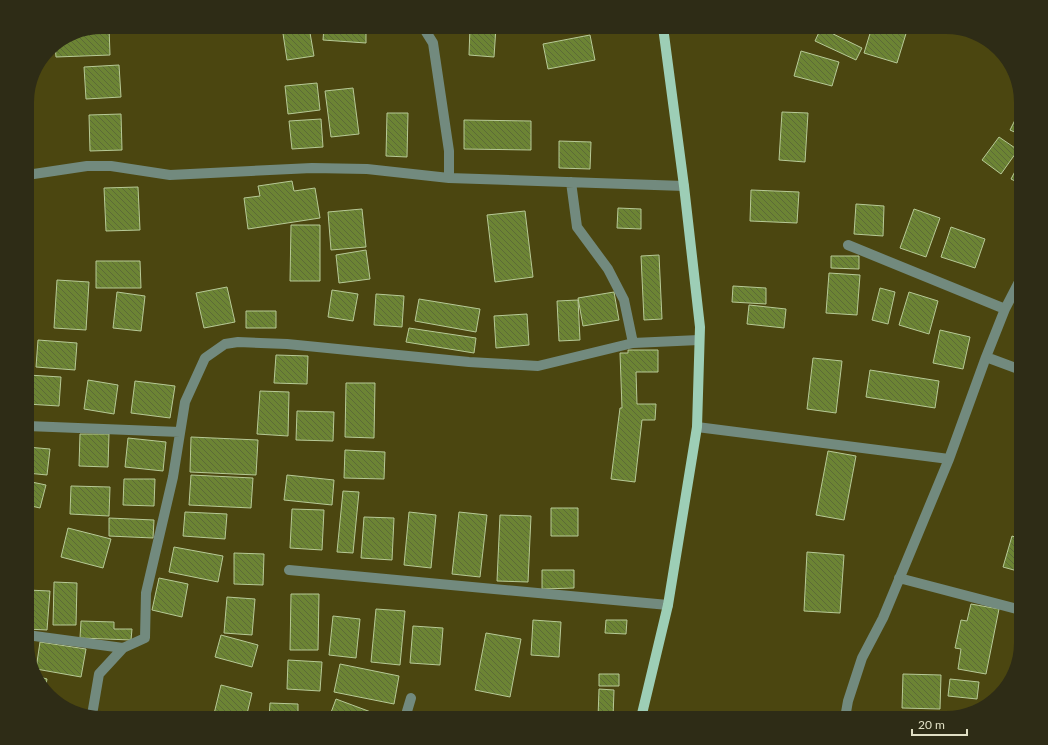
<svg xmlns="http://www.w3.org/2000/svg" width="1048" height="745" font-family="Lato,sans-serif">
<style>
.building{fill:url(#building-back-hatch);stroke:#b7c996}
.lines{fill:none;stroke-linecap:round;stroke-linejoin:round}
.minor{stroke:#728a7e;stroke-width:10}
.major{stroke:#9dceb6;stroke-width:10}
</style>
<defs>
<pattern id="building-back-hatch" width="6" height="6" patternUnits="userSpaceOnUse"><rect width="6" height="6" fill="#6c8434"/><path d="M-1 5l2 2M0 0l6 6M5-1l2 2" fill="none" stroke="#5c6a37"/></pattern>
</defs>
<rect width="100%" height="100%" fill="#4b4610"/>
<path class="building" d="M102 27H109L110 55 56 57 55 45Z
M282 27H309L314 56 287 60Z
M324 27H366V43L323 40Z
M470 27H496L494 57 469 55Z
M872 27H908L897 63 864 53Z
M821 28 862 48 856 60 815 41Z
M590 35 595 60 548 69 543 44Z
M801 51 839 62 832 86 794 76Z
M119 65 121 97 86 99 84 67Z
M317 83 320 110 288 114 285 86Z
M353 88 359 134 331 137 325 91Z
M1021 108V135L1010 130Z
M782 112 808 113 805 162 779 160Z
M387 113H408L407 157 386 156Z
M121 114 122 150 90 151 89 115Z
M321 119 323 147 292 149 289 121Z
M464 120 531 121V150L464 149Z
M999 137 1018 150 1001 174 982 160Z
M559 141 591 142 590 169 559 168Z
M1021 160V184L1011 179Z
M292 181 294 191 315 188 320 218 248 229 244 198 260 196 258 186Z
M138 187 140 230 106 231 104 188Z
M751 190 799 192 797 223 750 221Z
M856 204 884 206 883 236 854 234Z
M618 208 641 209V229L617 228Z
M362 209 366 247 331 250 328 212Z
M914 209 940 218 926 257 900 248Z
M525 211 533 277 495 282 487 215Z
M291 225H320V281H290Z
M951 227 985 239 975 268 941 257Z
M366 250 370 279 339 283 336 255Z
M659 255 662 319 644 320 641 256Z
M831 256H859V269L831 268Z
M96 261H140L141 288H96Z
M829 273 860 275 857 315 826 313Z
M57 280 89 282 86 330 54 328Z
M733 286 766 288V304L732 302Z
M227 287 235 322 204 328 196 293Z
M880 288 895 292 888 324 872 320Z
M332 290 358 294 353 321 328 317Z
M117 292 145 296 141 331 113 328Z
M614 292 619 320 583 326 578 298Z
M909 292 938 301 929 334 899 325Z
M376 294 404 296 402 327 374 325Z
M419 299 480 309 476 332 415 321Z
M578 300 580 340 559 341 557 301Z
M749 305 786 309 784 328 747 324Z
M246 311H276V328H246Z
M527 314 529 345 496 348 494 316Z
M409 328 476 338 474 353 406 342Z
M940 330 970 337 963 369 933 363Z
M38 340 77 343 75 370 36 367Z
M628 350H658V372H636L637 404H656L655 420H642L635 482 611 479 620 408H622L620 353H628Z
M276 355 308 356 307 384 274 383Z
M813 358 842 361 836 413 807 409Z
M870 370 939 381 935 408 866 397Z
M28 375 61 377 59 406 27 404Z
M88 380 118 385 114 414 84 409Z
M135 381 175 386 170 418 131 413Z
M346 383H375L374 438 345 437Z
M260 391 289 392 288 436 257 434Z
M297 411 334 412 333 441 296 440Z
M80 434H109L108 467 79 466Z
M191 437 258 440 256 475 190 472Z
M128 438 166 442 163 471 125 467Z
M27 447 50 449 47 475 27 473Z
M345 450 385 452 384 479 344 478Z
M828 451 856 456 844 520 816 515Z
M191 475 253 478 251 508 189 505Z
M287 475 334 480 332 505 284 500Z
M124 479H155L154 506 123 505Z
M27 481 46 485 40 508 27 505Z
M71 486 110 487 109 516 70 514Z
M343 491 359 492 353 553 337 552Z
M551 508H578V536H551Z
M292 509 324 510 322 550 290 548Z
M185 512 227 514 225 539 183 536Z
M409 512 436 515 431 568 404 565Z
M459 512 487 515 480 577 452 574Z
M500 515 531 516 528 582 497 581Z
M364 517 394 518 392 560 361 558Z
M109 518 154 520 153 538 109 536Z
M68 528 111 539 103 568 61 557Z
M1012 536 1021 539V572L1003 567Z
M174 547 223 556 218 582 169 572Z
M807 552 844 555 840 613 804 611Z
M234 553 264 554 263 585 234 584Z
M542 570H574V588L542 589Z
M159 578 188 584 182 617 152 610Z
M54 582 77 583 76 625H53Z
M27 590 50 591 47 630 27 629Z
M291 594H319L318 650H290Z
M227 597 255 599 252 635 224 633Z
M971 604 999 609 986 674 958 669 961 649 955 648 961 620 967 621Z
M376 609 405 611 400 665 371 662Z
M333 616 360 619 356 658 329 655Z
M533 620 561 622 559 657 531 655Z
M606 620H627L626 634 605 633Z
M81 621 114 622V629H132L131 640 80 638Z
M413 626 443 628 440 665 410 663Z
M486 633 521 639 510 697 475 690Z
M221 635 258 645 252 667 215 657Z
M40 642 86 649 81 677 36 669Z
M288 660 322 662 320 691 287 689Z
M340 664 399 676 394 704 334 692Z
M599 674H619V686H599Z
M903 674 941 675 940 709 902 708Z
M36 676 47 679 45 690 37 680Z
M950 679 979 682 977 699 948 696Z
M221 685 252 693 246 718H213Z
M599 689 614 690 613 718H598Z
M336 699 387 718H329Z
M270 703 298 704V718H269Z
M880 714 923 717V718H880Z"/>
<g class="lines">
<path class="minor" d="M423 27 433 43 449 151V178
M27 175 87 166H111L170 175 312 168 367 169 449 178 684 186
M571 182 577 227 608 269 624 300 633 343
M848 245 1005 309
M986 357 1021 370
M27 426 180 432
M697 427 949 459
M289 570 668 605
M899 578 1021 610
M27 635 123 648
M92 715 99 674 123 648 145 638 146 593 173 477 185 402 205 358 225 344 238 342 287 344 469 362 538 366 633 343 699 340
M405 718 411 698
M845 718 848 701 862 658 883 618 949 459 986 357 1005 309 1021 278"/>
<path class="major" d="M641 718 668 605 697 427 700 327 684 186 663 27"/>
</g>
<path d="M0 0H1048V745H0ZM102 34H946A68 68 0 0 1 1014 102V643A68 68 0 0 1 946 711H102A68 68 0 0 1 34 643V102A68 68 0 0 1 102 34Z" fill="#2e2c16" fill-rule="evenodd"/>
<path d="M912 729v6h55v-6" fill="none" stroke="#e0dfc4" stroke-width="2"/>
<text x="918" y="729" font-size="12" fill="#e0dfc4" stroke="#2e2c16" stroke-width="3" paint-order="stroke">20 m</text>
</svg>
